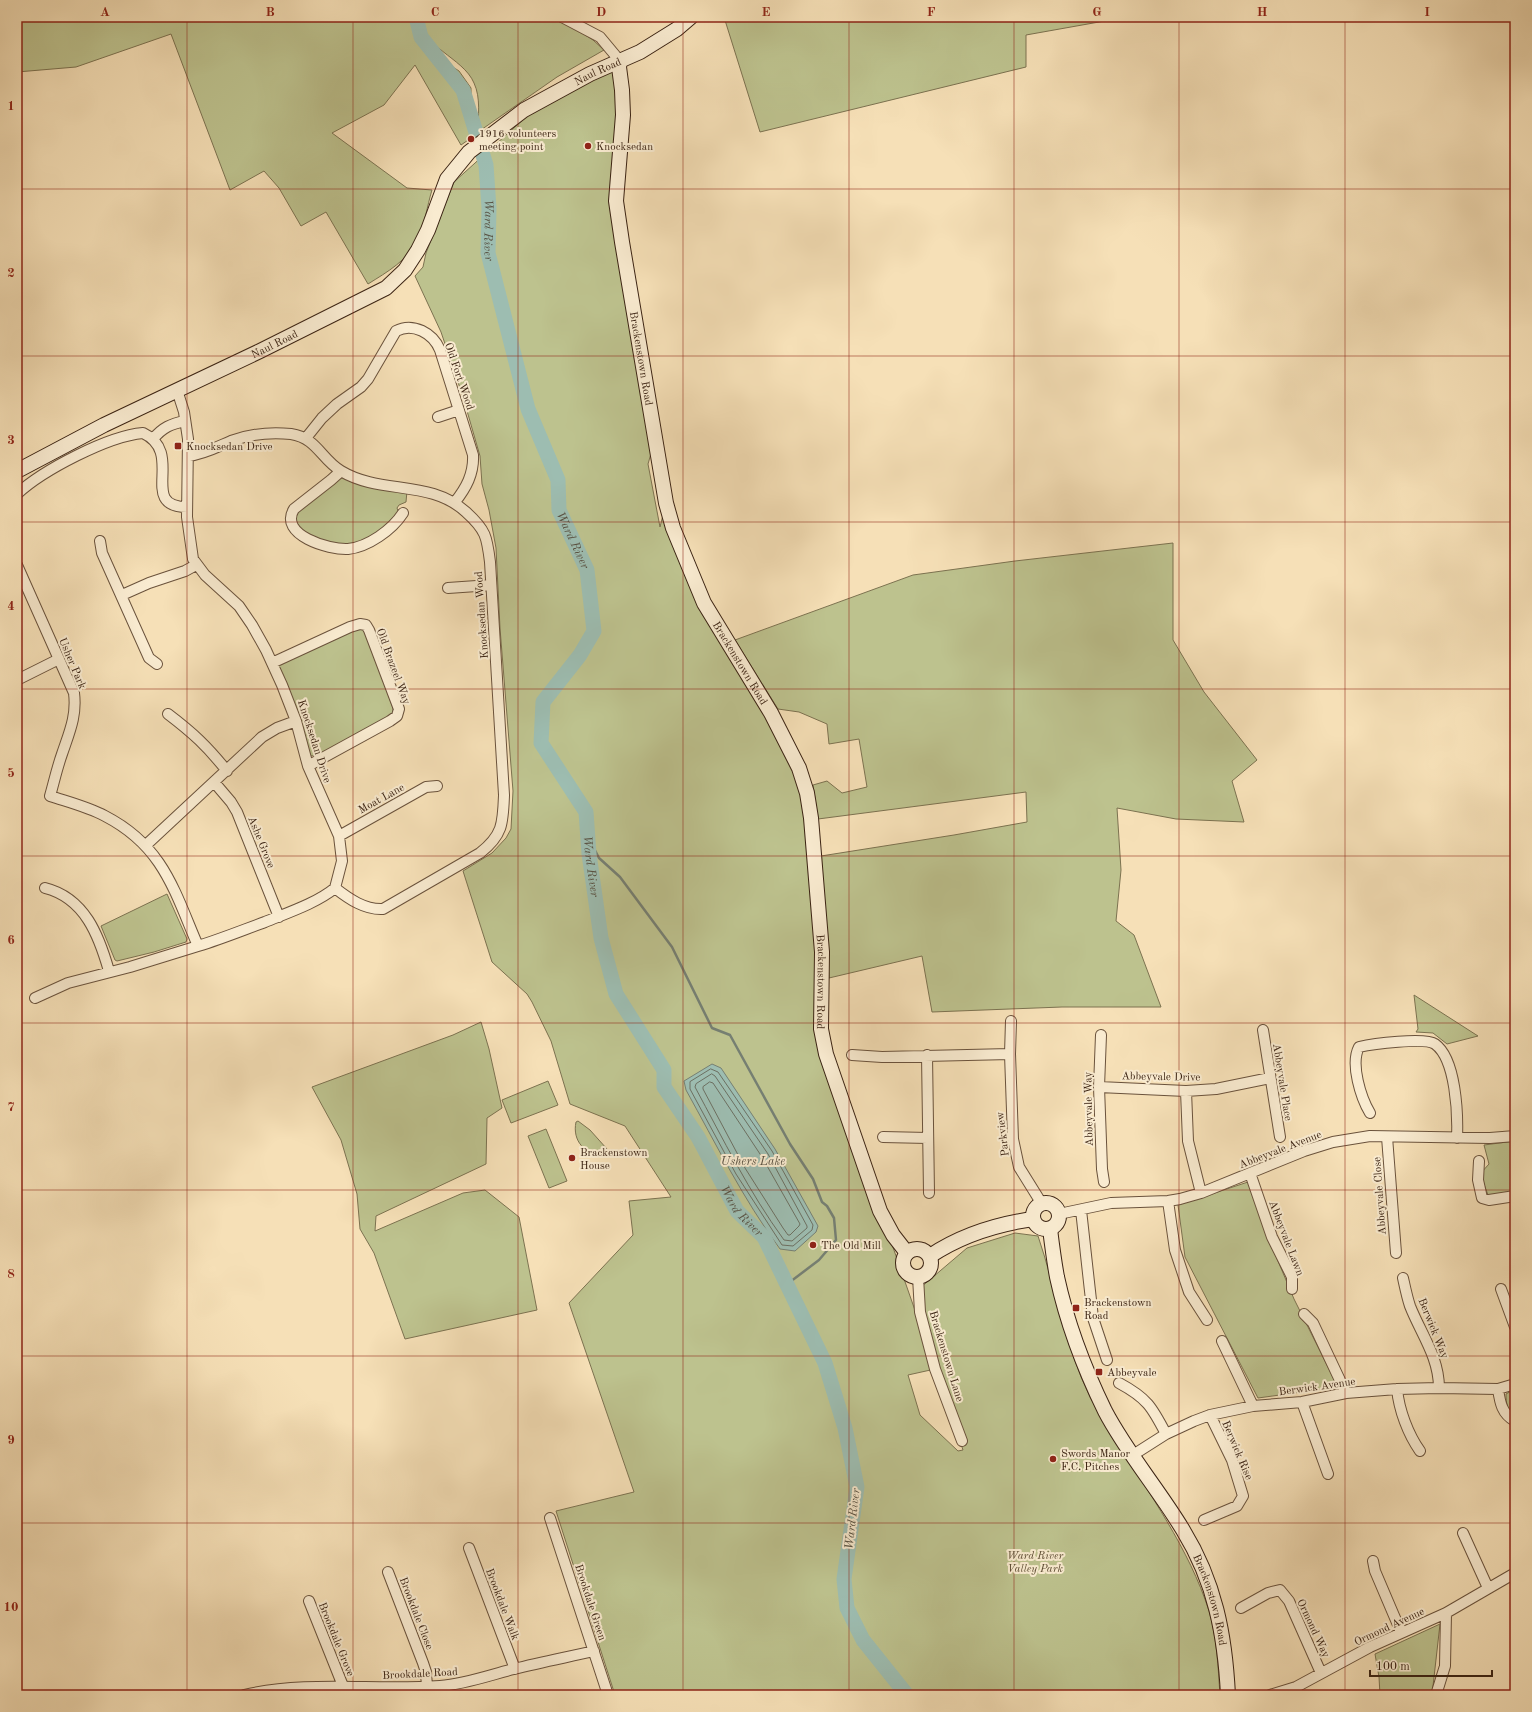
<svg xmlns="http://www.w3.org/2000/svg" width="1532" height="1712" font-family="'Old Standard TT',serif">
<style>
.green{fill:#bdc28e;stroke:#7c7250;fill-rule:evenodd}
.water{fill:#9dbdb1;stroke:#767f72}
.lines{fill:none;stroke-linecap:round;stroke-linejoin:round}
.shore{stroke:#6c7062;stroke-width:1}
.stream{stroke:#767f72;stroke-width:2.5}
.river{stroke:#9dbdb1;stroke-width:15}
.street-casing{stroke:#6a523c;stroke-width:12}
.secondary-casing{stroke:#3b2313;stroke-width:16}
.street{stroke:#f9ebd0;stroke-width:10}
.secondary{stroke:#f9ebd0;stroke-width:14}
.grid{fill:none;stroke:#8f2418;stroke-width:1;stroke-opacity:0.55}
.poi-dot{fill:#8f2418;stroke:#f9ebd0;stroke-width:1.5}
.labels{text-anchor:middle;stroke-width:4;stroke-linejoin:round;paint-order:stroke}
.street-label{font-size:11px;fill:#3b2313;stroke:#f9ebd0}
.poi-label{font-size:11px;fill:#3b2313;stroke:#f9ebd0;text-anchor:start}
.park-label{font-size:11px;font-style:italic;fill:#5c4b32;stroke:#f9ebd0}
.water-label{font-size:12px;font-style:italic;fill:#585142;stroke:#f9ebd0}
.neatline{fill:none;stroke:#8f2418;stroke-width:1.5}
.grid-label{font-size:13px;text-anchor:middle;font-weight:bold;fill:#8f2418}
</style>
<rect width="100%" height="100%" fill="#f6e0b7"/>
<filter id="stains"><feTurbulence type="fractalNoise" baseFrequency=".005" numOctaves="4"/><feColorMatrix values="0 0 0 0 .2 0 0 0 0 .09 0 0 0 0 .02 0 0 0 .5 -.17"/></filter>
<radialGradient id="worn" r=".72"><stop offset=".6" stop-color="#630" stop-opacity="0"/><stop offset="1" stop-color="#630" stop-opacity=".3"/></radialGradient>
<path class="green" d="M17 17H416L417 35 427 50 459 71 471 88V138L461 145 415 65 384 105 332 133 407 188 432 190C427 206 425 224 418 238 409 260 387 272 368 284L326 212 301 226 279 188 264 171 230 190 171 34 76 67 17 72Z
M423 17H557L593 40 604 50 557 77 478 132C478 116 481 98 474 83 463 57 419 47 423 17Z
M724 17H1127L1026 35V67L760 132Z
M620 61 617 92 616 145 611 175 614 202 652 450 648 464 660 527 666 503 673 528 807 793 821 1029 866 1170 932 1359 920 1288 967 1248 1015 1233 1038 1236C1056 1289 1065 1346 1090 1397 1097 1411 1107 1425 1115 1438 1149 1494 1189 1548 1209 1611 1217 1638 1218 1667 1220 1695H615L556 1511 634 1492 569 1303 633 1235 629 1201 671 1197 625 1126 570 1104 551 1041 532 1002 527 994 492 962 463 871 492 853 506 838 511 829 513 791 500 628 496 548 489 510 482 484 480 456 463 397 441 332 415 276 423 267 426 253 454 182 526 117ZM935 1369 963 1450 958 1451 920 1415 908 1375Z
M341 477 407 491 406 502 399 505 397 508 400 516 384 529 361 542 348 544 326 543 308 534 297 525 295 520 299 509Z
M1173 543V640L1204 692 1257 760 1232 781 1244 822 1176 819 1117 808 1121 870 1116 921 1134 935 1161 1007H1062L932 1012 922 956 829 978 821 856 954 835 1027 822 1026 792 818 819 813 785 827 781 842 793 867 787 859 739 829 744 827 724 799 712 778 709 735 640 913 575 1015 561Z
M359 628 363 630 367 636 393 708V713L383 720 320 755 310 756 278 666 280 663Z
M167 894 187 939 186 942 154 952 117 961 115 960 101 926Z
M1414 995 1478 1036 1447 1044 1433 1033 1416 1032 1418 1029Z
M481 1022 489 1049 502 1108 487 1118 486 1164 376 1216 375 1231 463 1193 485 1190 519 1217 537 1310 405 1339 374 1253 360 1229 357 1194 341 1140 312 1087 453 1035Z
M548 1081 558 1105 511 1123 502 1100Z
M578 1121 590 1130 607 1149 604 1155C585 1155 572 1141 576 1122Z
M546 1129 567 1181 549 1188 528 1136Z
M1515 1141V1194L1490 1200 1480 1174 1489 1164 1484 1145Z
M1248 1182 1267 1235 1294 1299 1338 1387 1258 1398 1185 1257 1178 1205Z
M1515 1389V1417C1507 1412 1506 1402 1506 1394Z
M1440 1624 1432 1695H1380L1379 1677 1375 1654Z"/>
<path class="water" d="M712 1064 721 1068 775 1149 818 1226 816 1232 795 1251 780 1249C743 1199 716 1144 686 1090L684 1081Z"/>
<g class="lines">
<path class="shore" d="M711 1069 718 1072 772 1151 813 1225 812 1230 793 1246 782 1245 736 1174 690 1089V1082Z
M712 1074 715 1076 768 1154 807 1226V1228L792 1241 784 1240C749 1192 723 1139 695 1087L696 1084Z
M710 1082 713 1083 762 1157 800 1224 799 1226 790 1235H788L783 1228 745 1168 703 1089V1087Z"/>
<path class="stream" d="M588 837 599 858 620 877 672 947 712 1028 730 1035 790 1144 813 1179 822 1202 827 1206 834 1218 836 1240 819 1260 786 1285"/>
<path class="river" id="s1" d="M416 17 421 37 463 90 486 165 489 208 488 253 528 409 558 480 559 510 587 570 594 631 580 655 543 702 541 743 586 812 589 854 601 938 616 994 664 1070V1087L698 1137 737 1211 764 1237 825 1363 845 1428 857 1487 844 1579 847 1608 863 1640 907 1695"/>
<g class="street-casing">
<path id="street" d="M562 17 600 37 620 61
M438 417 459 410
M306 438 322 418 337 404 361 387 368 379 396 331C413 322 433 333 440 350L473 455C474 474 466 488 455 502
M153 439C163 427 171 424 185 421
M188 456C204 454 217 447 231 441 250 434 271 432 291 434 317 438 321 459 341 471 381 495 430 479 466 512 486 530 487 537 490 562L504 795C503 823 503 835 480 853L383 909C365 910 349 899 335 888
M341 471 331 480 294 509C278 535 329 550 348 549 368 547 392 530 403 513
M17 494C43 470 108 436 143 433 186 453 137 507 187 507
M100 541 102 553 149 658 157 664
M17 565 74 693C77 716 69 733 62 754 57 768 54 782 50 796 68 802 88 807 105 816 163 846 174 890 198 946 221 939 243 930 265 922 287 913 317 903 335 888L342 861 339 836 308 766 296 721 282 685 266 650 252 625 239 606 205 575 193 559 187 517 188 439 184 412 177 390
M448 588 491 585
M122 595 149 583 185 571 196 565
M272 663 350 627 360 624 366 625 369 630 399 709 397 716 390 721 308 766
M17 680 59 659
M168 714C193 733 207 746 227 771
M214 782 231 802 237 812 279 917
M339 836 426 787 437 786
M146 845 262 737 277 728 296 721
M45 888C85 898 99 936 109 971
M35 998 68 983 130 967 198 946
M1011 1021 1010 1054 1013 1139 1019 1167 1042 1204
M1263 1030 1280 1137
M1101 1035 1099 1087 1102 1169 1104 1182
M852 1055 882 1057 1010 1054
M927 1055 929 1193
M1099 1087 1186 1091 1216 1089 1270 1078
M1186 1091 1188 1141 1201 1193
M1370 1113C1361 1098 1350 1064 1359 1047 1372 1044 1425 1037 1435 1044 1456 1059 1458 1114 1457 1138
M883 1137 928 1138
M1387 1137 1396 1253
M1479 1161 1478 1180 1482 1198 1489 1200 1515 1196
M1250 1173 1272 1237 1292 1277V1289
M1168 1201 1175 1250 1189 1292 1207 1320
M1081 1210 1093 1318 1107 1360
M1059 1214 1111 1203 1168 1201 1180 1199 1201 1193 1304 1151 1333 1142 1370 1136 1490 1138 1515 1136
M918 1277 920 1312 935 1369 962 1441
M1403 1278C1405 1287 1407 1297 1410 1306 1421 1334 1439 1357 1439 1388
M1501 1289 1515 1327
M1304 1314 1313 1323 1346 1393
M1222 1341 1253 1406
M1119 1383C1147 1398 1152 1407 1166 1434
M1397 1389C1399 1410 1408 1434 1420 1451
M1498 1389C1500 1403 1502 1414 1515 1421
M1302 1402 1328 1474
M1133 1455 1166 1434 1194 1421 1210 1415 1253 1406 1302 1402 1346 1393 1397 1389 1439 1388 1498 1389 1515 1384
M550 1518 608 1695
M1204 1520 1237 1506 1243 1496 1232 1460 1210 1415
M1463 1533 1488 1588
M469 1548 515 1669
M1373 1561 1375 1571 1401 1632
M388 1572 423 1663 426 1672 427 1687
M309 1601 343 1686
M1241 1608 1268 1593 1280 1590 1289 1601 1321 1673
M244 1695C308 1680 375 1691 440 1686 466 1684 490 1675 514 1669 541 1662 568 1657 594 1651
M1270 1695 1296 1687 1370 1647 1446 1613 1515 1573
M1436 1695 1445 1666 1446 1613"/>
</g>
<g class="secondary-casing">
<g id="secondary">
<path id="s2" d="M620 61 619 67 622 90 623 115 616 201 622 242 666 503 673 528 704 603 771 713 799 768 807 793 811 818 822 952 821 1029 826 1054 880 1211 893 1235 907 1253"/>
<path id="s3" d="M17 471 104 425 260 351 386 288 405 270 418 250 428 230 447 179 469 152 524 110 590 74 640 52 677 29 691 17"/>
<circle cx="1046" cy="1216" r="13"/>
<path id="s4" d="M1050 1229C1052 1245 1054 1261 1057 1277 1067 1323 1084 1368 1105 1411 1127 1453 1159 1490 1183 1530 1215 1582 1225 1635 1228 1695"/>
<circle cx="917" cy="1263" r="14"/>
<path d="M930 1256C960 1236 998 1224 1033 1219"/>
</g>
</g>
<use href="#street" class="street"/>
<use href="#secondary" class="secondary"/>
</g>
<path class="grid" d="M187 17V1695M353 17V1695M518 17V1695M683 17V1695M849 17V1695M1014 17V1695M1179 17V1695M1345 17V1695M17 189H1515M17 356H1515M17 522H1515M17 689H1515M17 856H1515M17 1023H1515M17 1190H1515M17 1356H1515M17 1523H1515"/>
<g class="poi-dot">
<circle cx="471" cy="139" r="4"/>
<circle cx="588" cy="146" r="4"/>
<rect x="174" y="442" width="8" height="8" rx="2"/>
<circle cx="572" cy="1158" r="4"/>
<circle cx="813" cy="1245" r="4"/>
<rect x="1072" y="1304" width="8" height="8" rx="2"/>
<rect x="1095" y="1368" width="8" height="8" rx="2"/>
<circle cx="1053" cy="1459" r="4"/>
</g>
<g class="labels">
<g class="street-label">
<text dy="4" stroke="none"><textPath href="#s3" startOffset="726">Naul Road</textPath></text>
<text dy="4" stroke="none"><textPath href="#s3" startOffset="287">Naul Road</textPath></text>
<text dy="4" stroke="none"><textPath href="#s2" startOffset="300">Brackenstown Road</textPath></text>
<text transform="translate(460 376) rotate(71)" y="4">Old Fort Wood</text>
<text transform="translate(481 615) rotate(-94)" y="4">Knocksedan Wood</text>
<text transform="translate(73 663) rotate(67)" y="4">Usher Park</text>
<text dy="4" stroke="none"><textPath href="#s2" startOffset="624">Brackenstown Road</textPath></text>
<text transform="translate(394 666) rotate(70)" y="4">Old Brazeel Way</text>
<text transform="translate(315 741) rotate(72)" y="4">Knocksedan Drive</text>
<text transform="translate(381 798) rotate(-29)" y="4">Moat Lane</text>
<text transform="translate(262 842) rotate(68)" y="4">Ashe Grove</text>
<text dy="4" stroke="none"><textPath href="#s2" startOffset="960">Brackenstown Road</textPath></text>
<text transform="translate(1161 1076) rotate(1)" y="4">Abbeyvale Drive</text>
<text transform="translate(1283 1082) rotate(81)" y="4">Abbeyvale Place</text>
<text transform="translate(1088 1109) rotate(-91)" y="4">Abbeyvale Way</text>
<text transform="translate(1002 1134) rotate(-97)" y="4">Parkview</text>
<text transform="translate(1280 1149) rotate(-21)" y="4">Abbeyvale Avenue</text>
<text transform="translate(1379 1196) rotate(-94)" y="4">Abbeyvale Close</text>
<text transform="translate(1287 1238) rotate(69)" y="4">Abbeyvale Lawn</text>
<text transform="translate(1434 1328) rotate(68)" y="4">Berwick Way</text>
<text transform="translate(947 1356) rotate(73)" y="4">Brackenstown Lane</text>
<text transform="translate(1317 1386) rotate(-8)" y="4">Berwick Avenue</text>
<text transform="translate(1238 1450) rotate(67)" y="4">Berwick Rise</text>
<text dy="4" stroke="none"><textPath href="#s4" startOffset="409">Brackenstown Road</textPath></text>
<text transform="translate(591 1602) rotate(72)" y="4">Brookdale Green</text>
<text transform="translate(503 1604) rotate(69)" y="4">Brookdale Walk</text>
<text transform="translate(417 1613) rotate(69)" y="4">Brookdale Close</text>
<text transform="translate(1389 1626) rotate(-25)" y="4">Ormond Avenue</text>
<text transform="translate(1314 1628) rotate(65)" y="4">Ormond Way</text>
<text transform="translate(337 1639) rotate(68)" y="4">Brookdale Grove</text>
<text transform="translate(420 1673) rotate(-3)" y="4">Brookdale Road</text>
</g>
<g class="poi-label">
<text x="479" y="137">1916 volunteers<tspan x="479" dy="13">meeting point</tspan></text>
<text x="596" y="150">Knocksedan</text>
<text x="186" y="450">Knocksedan Drive</text>
<text x="580" y="1156">Brackenstown<tspan x="580" dy="13">House</tspan></text>
<text x="821" y="1249">The Old Mill</text>
<text x="1084" y="1306">Brackenstown<tspan x="1084" dy="13">Road</tspan></text>
<text x="1107" y="1376">Abbeyvale</text>
<text x="1061" y="1457">Swords Manor<tspan x="1061" dy="13">F.C. Pitches</tspan></text>
</g>
<g class="park-label">
<text x="1035" y="1559">Ward River<tspan x="1035" dy="13">Valley Park</tspan></text>
</g>
<g class="water-label">
<text dy="4" stroke="none"><textPath href="#s1" startOffset="232">Ward River</textPath></text>
<text dy="4" stroke="none"><textPath href="#s1" startOffset="556">Ward River</textPath></text>
<text dy="4" stroke="none"><textPath href="#s1" startOffset="916">Ward River</textPath></text>
<text x="753" y="1165">Ushers Lake</text>
<text dy="4" stroke="none"><textPath href="#s1" startOffset="1300">Ward River</textPath></text>
<text transform="translate(852 1519) rotate(-83)" y="4">Ward River</text>
</g>
</g>
<rect width="1532" height="1712" fill="none" stroke="#f6e0b7" stroke-width="44"/>
<path d="M1370 1670v6h122v-6" fill="none" stroke="#3b2313" stroke-width="2"/>
<text x="1376" y="1670" font-size="12" fill="#3b2313" stroke="#f9ebd0" stroke-width="3" paint-order="stroke">100 m</text>
<rect x="22" y="22" width="1488" height="1668" class="neatline"/>
<g class="grid-label">
<text x="105" y="16">A</text>
<text x="270" y="16">B</text>
<text x="435" y="16">C</text>
<text x="601" y="16">D</text>
<text x="766" y="16">E</text>
<text x="931" y="16">F</text>
<text x="1097" y="16">G</text>
<text x="1262" y="16">H</text>
<text x="1427" y="16">I</text>
<text x="11" y="110">1</text>
<text x="11" y="277">2</text>
<text x="11" y="444">3</text>
<text x="11" y="610">4</text>
<text x="11" y="777">5</text>
<text x="11" y="944">6</text>
<text x="11" y="1111">7</text>
<text x="11" y="1278">8</text>
<text x="11" y="1444">9</text>
<text x="11" y="1611">10</text>
</g>
<rect width="100%" height="100%" filter="url(#stains)"/>
<rect width="100%" height="100%" fill="url(#worn)"/>
</svg>
